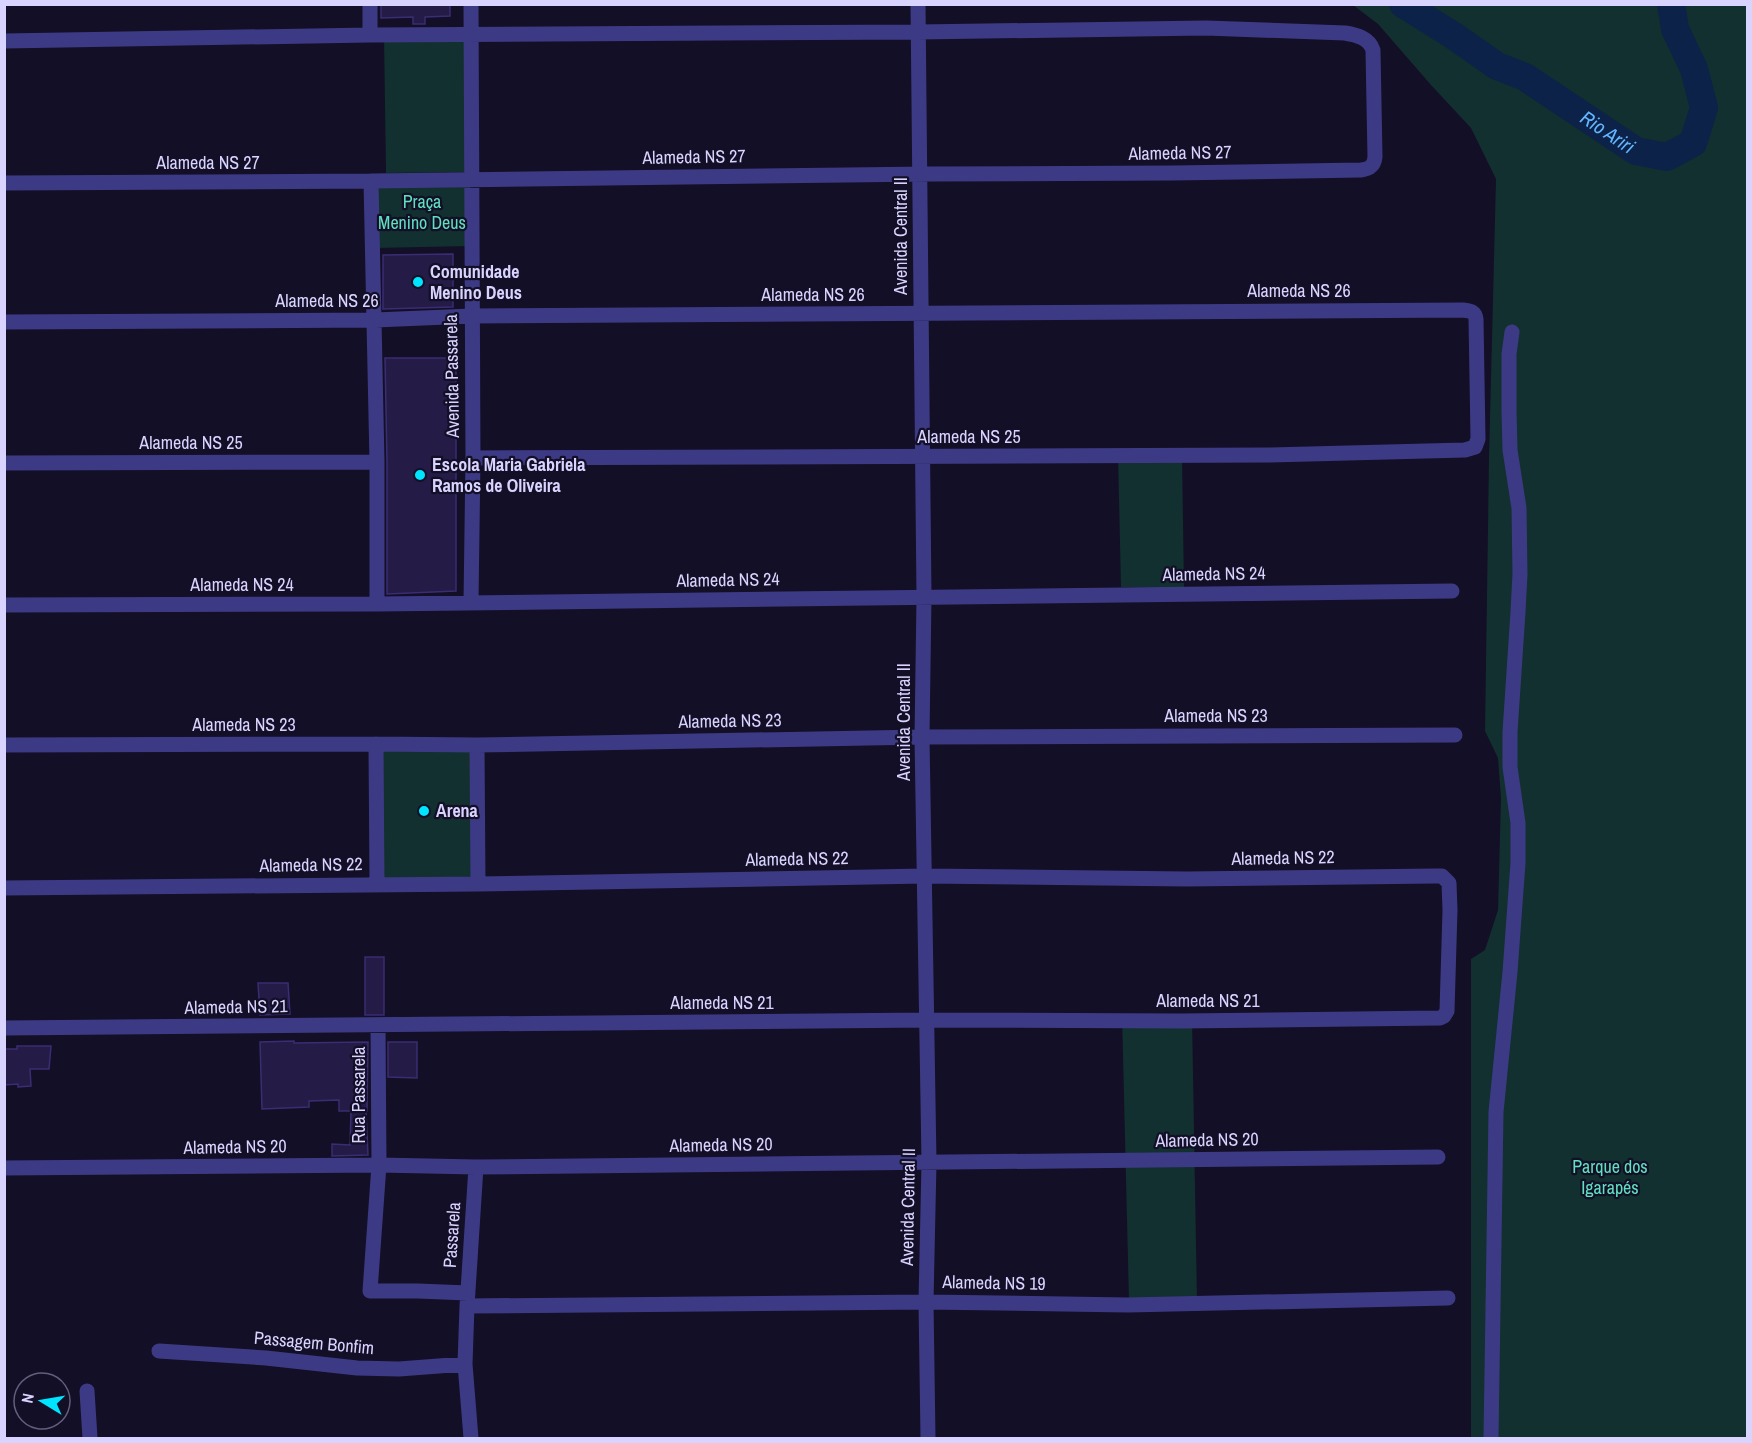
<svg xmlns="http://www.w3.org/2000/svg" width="1752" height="1443" font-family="'Archivo Narrow',sans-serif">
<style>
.green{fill:#12302f}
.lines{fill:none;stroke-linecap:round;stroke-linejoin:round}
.river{stroke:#0c2248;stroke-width:28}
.building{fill:#241b47;stroke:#3b2d73;stroke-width:1.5}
.minor{stroke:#3d3a85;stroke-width:15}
.poi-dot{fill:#00e5ff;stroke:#130f26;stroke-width:2}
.labels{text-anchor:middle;stroke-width:4.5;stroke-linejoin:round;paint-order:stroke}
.street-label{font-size:18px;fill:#d9d4ff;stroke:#130f26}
.park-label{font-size:18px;fill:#5fe0c0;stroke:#130f26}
.poi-label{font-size:18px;font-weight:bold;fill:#d9d4ff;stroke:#130f26;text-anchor:start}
.water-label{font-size:20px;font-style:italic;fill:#62b6ff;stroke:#130f26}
</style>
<rect width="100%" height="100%" fill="#130f26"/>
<path class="green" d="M1353 5H1747V1438H1471V959L1485 950 1498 910 1501 798 1498 758 1485 731 1489 458 1496 179 1471 128 1431 85 1378 24Z
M468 35 470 172 386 173 384 36Z
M470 177 471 246 375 248 374 178Z
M1118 455H1182L1184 588 1121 587Z
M473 740 477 881 375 883 372 741Z
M1122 1016H1192L1197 1301H1129Z"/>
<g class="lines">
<path class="river" id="s1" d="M1403 4 1454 36 1497 66 1525 77 1636 151 1667 157 1693 143 1704 108 1694 69 1675 29 1671 4"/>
</g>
<path class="building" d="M381 4H450V16L425 17V24H413V17L381 18Z
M453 254V307L383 309V255Z
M385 358H456V591L387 594V462Z
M365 957H384V1015H365Z
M258 983H288L290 1014 260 1015Z
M294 1041V1043L368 1042 367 1111H366L368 1155 332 1156V1144L350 1145 351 1111H339V1100L309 1101V1107L262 1109 260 1042Z
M388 1042H417V1078L388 1077Z
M17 1046H51L49 1069H30L31 1086 18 1087V1084L4 1085V1049H17Z"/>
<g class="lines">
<path class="minor" d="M370 4V35
M471 4 473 458 471 602
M918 4 924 597 922 737 929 1162 926 1302 928 1438
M4 41 370 35 918 32 1206 28 1345 33C1357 35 1369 38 1373 50L1375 157C1374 166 1370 169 1361 170L1173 173 930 174 371 181 4 183
M371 181 377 462V604
M4 322 375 320 471 316 1463 310C1470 311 1475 311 1476 319L1478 439 1475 447 1465 450 1270 455 473 458
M4 463 377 462
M4 605 377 604 1452 591
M376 744 377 884
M4 745 376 744 477 745 922 737 1455 735
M477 745 478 884
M4 888 478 884 925 876 1187 879 1436 876H1442L1449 883 1450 910 1447 1011 1444 1016 1440 1018 1182 1021 928 1020 4 1028
M378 1025 379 1165 370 1291H418L468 1293
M4 1168 379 1165 476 1167 1438 1157
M467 1306 926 1302 1128 1305 1448 1298
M159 1351 266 1358 357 1368 399 1369 465 1364
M87 1391 90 1438
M471 1438 465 1364 467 1306 476 1167
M1491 1438 1496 1112 1510 972 1518 863V823L1510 767V732L1518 612 1520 574 1519 508 1510 450 1509 412V354L1512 332"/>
</g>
<g class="poi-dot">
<circle cx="418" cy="282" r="6"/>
<circle cx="420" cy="475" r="6"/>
<circle cx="424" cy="811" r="6"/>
</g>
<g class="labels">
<g class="street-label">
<text transform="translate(1180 153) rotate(-1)" y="6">Alameda NS 27</text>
<text transform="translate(694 157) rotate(-1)" y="6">Alameda NS 27</text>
<text x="208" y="169">Alameda NS 27</text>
<text transform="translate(901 236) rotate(-90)" y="6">Avenida Central II</text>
<text x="1299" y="297">Alameda NS 26</text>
<text x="813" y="301">Alameda NS 26</text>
<text x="327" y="307">Alameda NS 26</text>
<text transform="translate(452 376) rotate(-91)" y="6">Avenida Passarela</text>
<text x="969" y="443">Alameda NS 25</text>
<text x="191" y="449">Alameda NS 25</text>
<text transform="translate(1214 574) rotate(-1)" y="6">Alameda NS 24</text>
<text transform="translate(728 580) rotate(-1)" y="6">Alameda NS 24</text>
<text x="242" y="591">Alameda NS 24</text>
<text x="1216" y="722">Alameda NS 23</text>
<text transform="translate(730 721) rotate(-1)" y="6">Alameda NS 23</text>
<text transform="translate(904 722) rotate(-90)" y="6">Avenida Central II</text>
<text x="244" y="731">Alameda NS 23</text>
<text transform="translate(1283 858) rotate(-1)" y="6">Alameda NS 22</text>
<text transform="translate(797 859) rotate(-1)" y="6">Alameda NS 22</text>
<text transform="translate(311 865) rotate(-1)" y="6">Alameda NS 22</text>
<text x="1208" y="1007">Alameda NS 21</text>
<text x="722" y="1009">Alameda NS 21</text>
<text transform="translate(236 1007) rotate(-1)" y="6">Alameda NS 21</text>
<text transform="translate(359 1095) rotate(-90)" y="6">Rua Passarela</text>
<text transform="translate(1207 1140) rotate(-1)" y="6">Alameda NS 20</text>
<text transform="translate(721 1145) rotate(-1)" y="6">Alameda NS 20</text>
<text transform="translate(235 1147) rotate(-1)" y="6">Alameda NS 20</text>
<text transform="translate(908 1207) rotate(-89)" y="6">Avenida Central II</text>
<text transform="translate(452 1235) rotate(-86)" y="6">Passarela</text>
<text transform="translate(994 1283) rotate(1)" y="6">Alameda NS 19</text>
<text transform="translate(314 1343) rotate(5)" y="6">Passagem Bonfim</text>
</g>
<g class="park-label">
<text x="422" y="208">Praça<tspan x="422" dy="21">Menino Deus</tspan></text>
<text x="1610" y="1173">Parque dos<tspan x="1610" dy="21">Igarapés</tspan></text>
</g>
<g class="poi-label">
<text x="430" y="278">Comunidade<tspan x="430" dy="21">Menino Deus</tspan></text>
<text x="432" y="471">Escola Maria Gabriela<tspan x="432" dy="21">Ramos de Oliveira</tspan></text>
<text x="436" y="817">Arena</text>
</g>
<g class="water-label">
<text dy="7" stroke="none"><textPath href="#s1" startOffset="242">Rio Ariri</textPath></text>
</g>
</g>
<rect width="1752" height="1443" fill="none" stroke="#d9d4ff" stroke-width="12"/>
<g transform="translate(42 1401) rotate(281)"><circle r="28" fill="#130f26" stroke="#625e7d" stroke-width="1.5"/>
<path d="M0-4.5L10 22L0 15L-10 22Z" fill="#00e5ff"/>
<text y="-9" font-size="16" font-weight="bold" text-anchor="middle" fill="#d9d4ff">N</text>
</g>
</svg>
